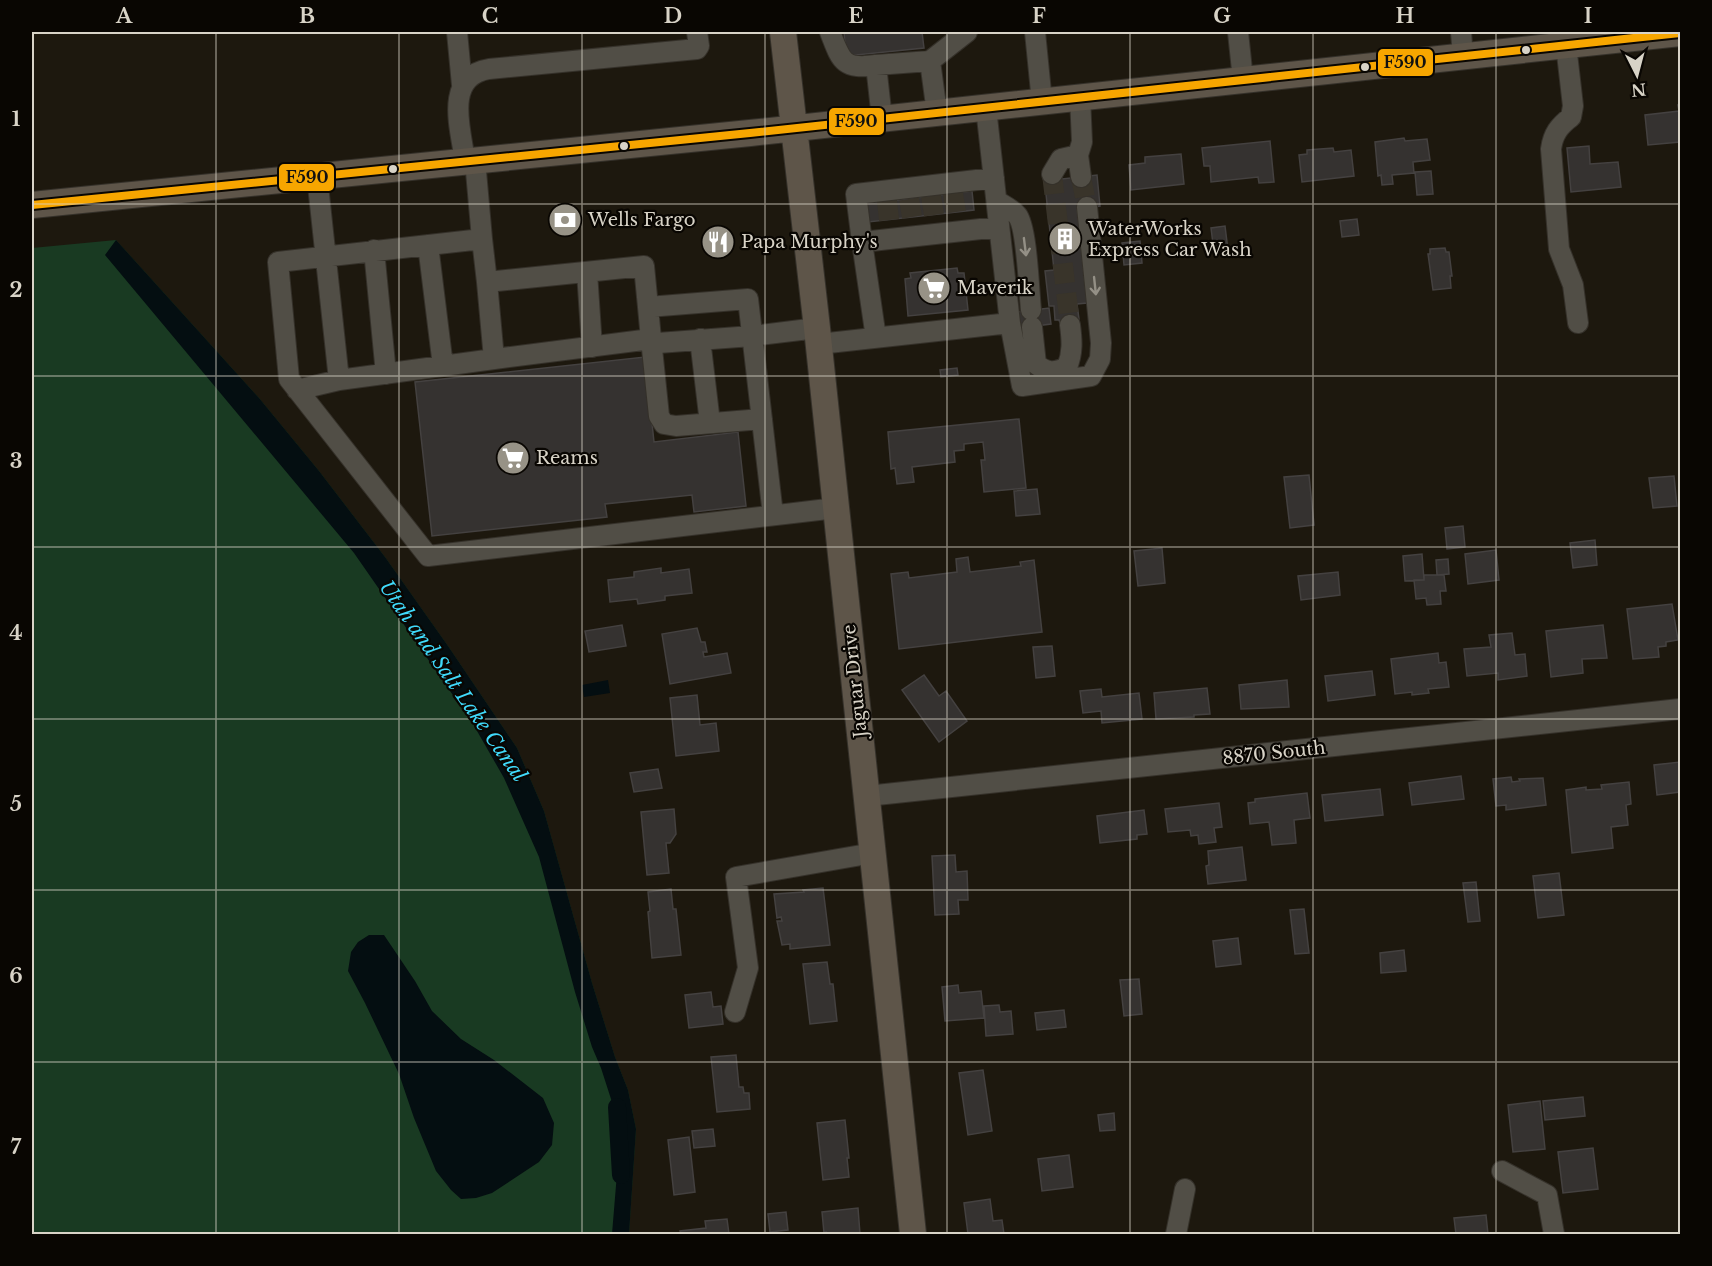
<svg xmlns="http://www.w3.org/2000/svg" width="1712" height="1266" font-family="'Libre Baskerville',serif">
<style>
.green{fill:#193a22}
.water{fill:#040e11}
.lines{fill:none;stroke-linecap:round;stroke-linejoin:round}
.canal{stroke:#040e11;stroke-width:18}
.building{fill:#353230;stroke:#444140;stroke-width:1.5}
.minor-tunnel{stroke:#39342a;stroke-width:20;stroke-dasharray:20 10;stroke-linecap:butt}
.minor-casing{stroke:#35312a;stroke-width:22}
.major-casing{stroke:#35312a;stroke-width:28}
.minor{stroke:#514e46;stroke-width:20}
.major{stroke:#5e5549;stroke-width:26}
.bus-1-casing{stroke:#090602;stroke-width:12}
.bus-1{stroke:#f7a600;stroke-width:8}
.oneway{stroke:#949086}
.grid{fill:none;stroke:#d8d3c7;stroke-width:1.5;stroke-opacity:0.55}
.bus-dot{fill:#d8d3c7;stroke:#090602;stroke-width:2}
.labels{text-anchor:middle;stroke-width:4.5;stroke-linejoin:round;paint-order:stroke}
.poi-label{font-size:18px;fill:#d8d3c7;stroke:#090602;text-anchor:start}
.street-label{font-size:18px;fill:#d8d3c7;stroke:#090602}
.water-label{font-size:20px;font-style:italic;fill:#40dafb;stroke:#090602}
.line-badge{stroke:#090602;stroke-width:2}
.pale-badge-label{font-size:16px;text-anchor:middle;font-weight:bold;fill:#111}
.neatline{fill:none;stroke:#d8d3c7;stroke-width:2}
.grid-label{font-size:20px;text-anchor:middle;font-weight:bold;fill:#d8d3c7}
</style>
<rect width="100%" height="100%" fill="#1d180e"/>
<path class="green" d="M116 240 259 398 319 471 385 557 448 646 517 748 544 811 592 983 615 1057 628 1090 636 1129 629 1234H32V248Z"/>
<path class="water" d="M116 240 259 398 319 471 385 557 448 646 517 748 544 811 592 983 615 1057 628 1090 636 1129 629 1234H612L619 1149V1133L611 1099 601 1068 592 1047 575 992 539 857 504 778 473 724 354 553 105 255Z
M608 680 610 693 584 697 582 685Z
M369 935H384L415 981 432 1011 461 1039 494 1060 543 1098 554 1123 552 1145 539 1162 492 1193 476 1198 461 1199 451 1190 436 1171 414 1118 399 1074 365 1003 348 971 351 952 358 942Z"/>
<g class="lines">
<path class="canal" d="M617 1107 621 1175"/>
</g>
<path class="building" d="M844 32H922L924 48 846 56Z
M1678 105H1680V142L1648 145 1645 115 1679 111Z
M1404 138 1405 141 1427 139 1430 160 1413 162 1414 173 1392 175 1393 184 1382 185 1381 175 1378 176 1375 142Z
M1270 141 1274 182 1259 183 1258 177 1211 182 1210 166H1204L1202 148Z
M1589 146 1590 164 1618 162 1621 187 1571 192 1567 148Z
M1333 148 1334 152 1351 150 1354 176 1302 182 1299 155 1307 154V150Z
M1181 154 1184 184 1131 190 1129 165 1145 163V157Z
M1431 171 1433 194 1417 195 1415 172Z
M1061 173 1062 179 1097 175 1100 206 1077 209 1087 303 1077 304 1079 319 1061 326 1059 320H1055L1054 306H1049L1045 271 1054 270 1044 175Z
M972 191 974 210 868 222 866 204Z
M1357 219 1359 235 1342 237 1340 221Z
M1225 226 1228 250 1214 252 1211 228Z
M1140 241 1142 263 1124 265 1122 243Z
M1445 248 1446 252H1449L1452 276H1450L1451 288 1433 290 1428 254H1430V249Z
M957 268 958 273H964L968 310 908 316 905 279 911 278 910 273Z
M1049 308 1051 324 1020 328 1018 312Z
M645 357 654 442 738 432 746 506 694 512 692 495 605 504 607 517 432 536 415 382Z
M957 368 958 375 941 377 940 370Z
M1019 419 1026 488 984 492 981 460H985L983 442 964 444V450L954 451 955 462 912 467 914 482 897 484 895 468 891 469 888 432Z
M1309 475 1314 525 1290 528 1284 477Z
M1674 476 1677 506 1653 508 1649 478Z
M1037 489 1040 514 1016 516 1014 491Z
M1463 526 1465 547 1447 549 1445 528Z
M1595 540 1597 565 1573 568 1570 543Z
M1162 548 1165 583 1138 586 1134 551Z
M1496 550 1499 580 1468 584 1465 554Z
M1422 554 1424 580 1405 581 1403 556Z
M968 557 970 572 1021 566 1020 562 1034 560 1042 632 899 649 891 574 908 572 909 578 957 572 956 559Z
M1448 559 1449 574 1437 575 1436 560Z
M661 568V573L689 569 692 593 665 596V600L638 604 637 599 610 602 608 580 634 577V572Z
M1338 572 1340 595 1301 600 1298 576Z
M1424 575H1444L1446 591H1440L1441 604 1427 605 1426 598 1416 599 1414 580H1424Z
M1672 604 1678 640 1666 642V646L1658 647 1659 657 1633 659 1627 609Z
M622 625 626 646 589 652 585 631Z
M1603 625 1607 658 1582 659 1583 673 1551 677 1546 631Z
M697 628 701 642H705L707 652H703L704 657 727 653 731 673 670 684 662 634Z
M1512 633 1515 655 1525 654 1527 676 1498 680V673L1467 676 1464 649 1491 647 1489 635Z
M1052 646 1055 676 1036 678 1033 647Z
M1438 653 1439 663 1446 662 1449 687 1428 689 1429 693 1412 695V692L1395 694 1391 659Z
M1372 671 1375 695 1328 701 1325 676Z
M924 675 939 696 946 691 967 721 939 742 902 690Z
M1287 680 1289 707 1241 709 1239 685Z
M1207 688 1210 714 1194 715V717L1156 719 1154 693Z
M1101 689 1102 697 1139 693 1142 719 1102 723 1101 711 1083 713 1080 691Z
M697 695 700 725 716 723 719 751 676 756 670 698Z
M1680 762V792L1657 795 1654 765Z
M658 769 662 788 634 792 630 773Z
M1461 776 1464 799 1412 805 1409 783Z
M1511 777 1512 782 1520 781 1519 779 1543 778 1546 805 1506 810V805L1496 806 1493 779Z
M1629 782 1631 804 1626 805 1628 825 1611 827 1613 848 1572 853 1566 790 1586 787V790L1602 789 1601 785Z
M1380 789 1383 815 1325 821 1322 795Z
M1307 793 1310 818 1294 820 1296 843 1272 845 1269 822 1250 824 1248 803 1255 802V799Z
M1219 803 1222 827 1214 828 1216 842 1199 844 1198 835 1191 836 1190 830 1168 832 1165 809Z
M674 809 676 834 670 843H666L669 873 647 875 641 812Z
M1144 810 1147 834 1137 835V839L1100 843 1097 816Z
M1242 847 1246 880 1208 884 1206 866 1209 865 1208 851Z
M955 855 956 872 967 871 968 900H958L959 914 935 915 932 856Z
M1559 873 1564 915 1538 918 1533 876Z
M1476 882 1480 921 1468 922 1463 883Z
M823 888 830 945 790 949V944L782 945 777 921H782L781 917 777 918 774 894 804 892 803 890Z
M671 889 673 909H676L681 955 652 958 648 912 650 911 648 892Z
M1304 909 1309 953 1295 954 1290 910Z
M1238 938 1241 964 1216 967 1213 941Z
M1404 950 1406 971 1381 973 1380 953Z
M827 962 830 984H833L837 1021 810 1024 803 964Z
M1139 979 1142 1014 1124 1016 1120 980Z
M958 985 959 993 981 991 984 1018 945 1021 942 987Z
M711 992 713 1007 721 1006 723 1024 689 1028 685 995Z
M999 1005 1000 1012 1011 1011 1013 1034 986 1036 984 1006Z
M1064 1010 1066 1027 1037 1030 1035 1013Z
M736 1055 739 1087H743L744 1093H749L750 1109 717 1112 711 1057Z
M983 1070 992 1131 968 1135 959 1073Z
M1583 1097 1585 1116 1545 1120 1543 1101Z
M1540 1101 1545 1149 1513 1152 1508 1105Z
M1114 1113 1115 1130 1100 1131 1098 1115Z
M845 1120 849 1158H847L849 1177 823 1180 817 1123Z
M713 1129 715 1146 694 1148 692 1131Z
M689 1137 695 1192 674 1195 668 1140Z
M1593 1148 1598 1189 1563 1193 1558 1152Z
M1069 1155 1073 1187 1042 1191 1038 1159Z
M990 1199 993 1221 1002 1220 1004 1234H968L964 1203Z
M858 1208 860 1234H826V1232L824 1233 822 1212Z
M786 1212 788 1230 770 1232 768 1214Z
M1486 1215 1488 1234H1456L1454 1218Z
M727 1219 729 1234H681L680 1231 706 1228 705 1221Z"/>
<g class="lines">
<path class="minor-tunnel" d="M1052 174 1070 325
M1081 177 1087 207
M953 193 956 212
M931 196 934 215
M909 199 912 217
M887 201 889 220"/>
<g class="minor-casing">
<path id="minor" d="M457 32 462 85
M830 32C841 60 842 70 876 65
M1035 32 1042 102
M1238 32 1243 80
M1461 32 1463 57
M1566 45 1573 106 1571 117C1559 126 1553 134 1551 149L1559 249 1573 285 1578 323
M1080 97 1082 142 1078 155 1081 177
M937 113 930 61 967 32
M882 119 876 65 930 61
M475 160 482 239 278 262 289 379 428 556 836 508
M465 161C461 130 443 77 489 69L697 49 699 46 697 32
M1052 174 1061 159 1078 155
M994 178 856 194 862 242 999 227
M997 201C1003 205 1012 209 1017 215 1027 226 1029 292 1031 310
M482 239 487 282 644 266 648 307 748 299 773 515
M862 242 876 338
M428 245 443 366
M374 250 386 374
M587 272 592 347
M648 307 651 339 658 343 752 336 817 328
M1010 323 1022 386 1091 376 1100 359 1101 343 1087 207
M1032 327 1036 364C1047 373 1054 373 1067 367 1073 353 1072 340 1070 325
M700 339 710 423
M819 344 1010 323 986 108
M494 359 651 339 659 416 664 424 676 426 762 419
M339 380 494 359 487 282
M297 390 339 380 317 176
M867 796 1680 709
M735 1012 748 968 736 877 873 853
M1502 1171 1547 1195 1554 1234
M1176 1234 1185 1189"/>
</g>
<g class="major-casing">
<path id="major" d="M783 32 817 328 913 1234
M32 205 750 133 1680 33"/>
</g>
<use href="#minor" class="minor"/>
<use href="#major" class="major"/>
<g class="bus-1-casing">
<path id="bus-1" d="M32 205 750 133 1680 33"/>
</g>
<use href="#bus-1" class="bus-1"/>
</g>
<defs><path id="oneway-shaft" d="M-6 0H5M1.5-3L5.5 0L1.5 3" fill="none" stroke-width="1.6" stroke-linecap="round" stroke-linejoin="round" transform="scale(1.5)"/></defs>
<g class="oneway">
<use href="#oneway-shaft" transform="translate(1025 247) rotate(83)"/>
<use href="#oneway-shaft" transform="translate(1095 286) rotate(84)"/>
</g>
<path class="grid" d="M216 32V1234M399 32V1234M582 32V1234M765 32V1234M947 32V1234M1130 32V1234M1313 32V1234M1496 32V1234M32 204H1680M32 376H1680M32 547H1680M32 719H1680M32 890H1680M32 1062H1680"/>
<defs>
<g id="bank-disc" transform="scale(1.725)"><circle r="9.5" fill="#979286" stroke="#090602"/><path d="M-6-4H6V4H-6ZM0-2.3a2.3 2.3 0 1 0 0 4.6a2.3 2.3 0 1 0 0-4.6Z" fill="#fff"/></g>
<g id="building-disc" transform="scale(1.725)"><circle r="9.5" fill="#979286" stroke="#090602"/><path d="M-4-6H4V6H1V3H-1V6H-4ZM-2.5-4.3h1.7v1.8h-1.7ZM.8-4.3h1.7v1.8H.8ZM-2.5-1h1.7V.8h-1.7ZM.8-1h1.7V.8H.8Z" fill="#fff"/></g>
<g id="restaurant-disc" transform="scale(1.725)"><circle r="9.5" fill="#979286" stroke="#090602"/><path d="M-5-6h1v4h1v-4h1v4h1v-4h1v5L-1.5 .5V6h-2V.5L-5-1ZM5-6V6H3V1.5H1.5Q1.5-4 5-6Z" fill="#fff"/></g>
<g id="supermarket-disc" transform="scale(1.725)"><circle r="9.5" fill="#979286" stroke="#090602"/><path d="M-6-5.5h2.5l.6 2H6L4.5 2H-2.5L-4.4-4H-6ZM-1.5 3.2a1.3 1.3 0 1 0 .1 0ZM3 3.2a1.3 1.3 0 1 0 .1 0Z" fill="#fff"/></g>
</defs>
<g fill-rule="evenodd">
<use href="#bank-disc" x="565" y="220"/>
<use href="#building-disc" x="1065" y="239"/>
<use href="#restaurant-disc" x="718" y="242"/>
<use href="#supermarket-disc" x="934" y="288"/>
<use href="#supermarket-disc" x="513" y="458"/>
</g>
<g class="bus-dot">
<circle cx="1526" cy="50" r="5"/>
<circle cx="1365" cy="67" r="5"/>
<circle cx="624" cy="146" r="5"/>
<circle cx="393" cy="169" r="5"/>
</g>
<g class="labels">
<g class="poi-label">
<text x="588" y="226">Wells Fargo</text>
<text x="1088" y="235">WaterWorks<tspan x="1088" dy="21">Express Car Wash</tspan></text>
<text x="741" y="248">Papa Murphy's</text>
<text x="957" y="294">Maverik</text>
<text x="536" y="464">Reams</text>
</g>
<g class="street-label">
<text transform="translate(855 681) rotate(-96)" y="6">Jaguar Drive</text>
<text transform="translate(1274 753) rotate(-6)" y="6">8870 South</text>
</g>
<g class="water-label">
<text transform="translate(453 681) rotate(55)" y="7">Utah and Salt Lake Canal</text>
</g>
</g>
<g class="line-badge">
<rect x="1377" y="48" width="57" height="29" rx="6" fill="#f7a600"/>
<rect x="828" y="107" width="57" height="29" rx="6" fill="#f7a600"/>
<rect x="278" y="163" width="57" height="29" rx="6" fill="#f7a600"/>
</g>
<g class="pale-badge-label">
<text x="1405" y="68">F590</text>
<text x="856" y="127">F590</text>
<text x="307" y="183">F590</text>
</g>
<rect width="1712" height="1266" fill="none" stroke="#090602" stroke-width="66"/>
<g transform="translate(1637 75) rotate(174)" stroke="#090602" stroke-width="4.5" paint-order="stroke">
<path d="M0-4.5L10 22L0 15L-10 22Z" fill="#d8d3c7"/>
<text y="-9" font-size="16" font-weight="bold" text-anchor="middle" fill="#d8d3c7">N</text>
</g>
<rect x="33" y="33" width="1646" height="1200" class="neatline"/>
<g class="grid-label">
<text x="124" y="23">A</text>
<text x="307" y="23">B</text>
<text x="490" y="23">C</text>
<text x="673" y="23">D</text>
<text x="856" y="23">E</text>
<text x="1039" y="23">F</text>
<text x="1222" y="23">G</text>
<text x="1405" y="23">H</text>
<text x="1588" y="23">I</text>
<text x="16" y="126">1</text>
<text x="16" y="297">2</text>
<text x="16" y="468">3</text>
<text x="16" y="640">4</text>
<text x="16" y="811">5</text>
<text x="16" y="983">6</text>
<text x="16" y="1154">7</text>
</g>
</svg>
